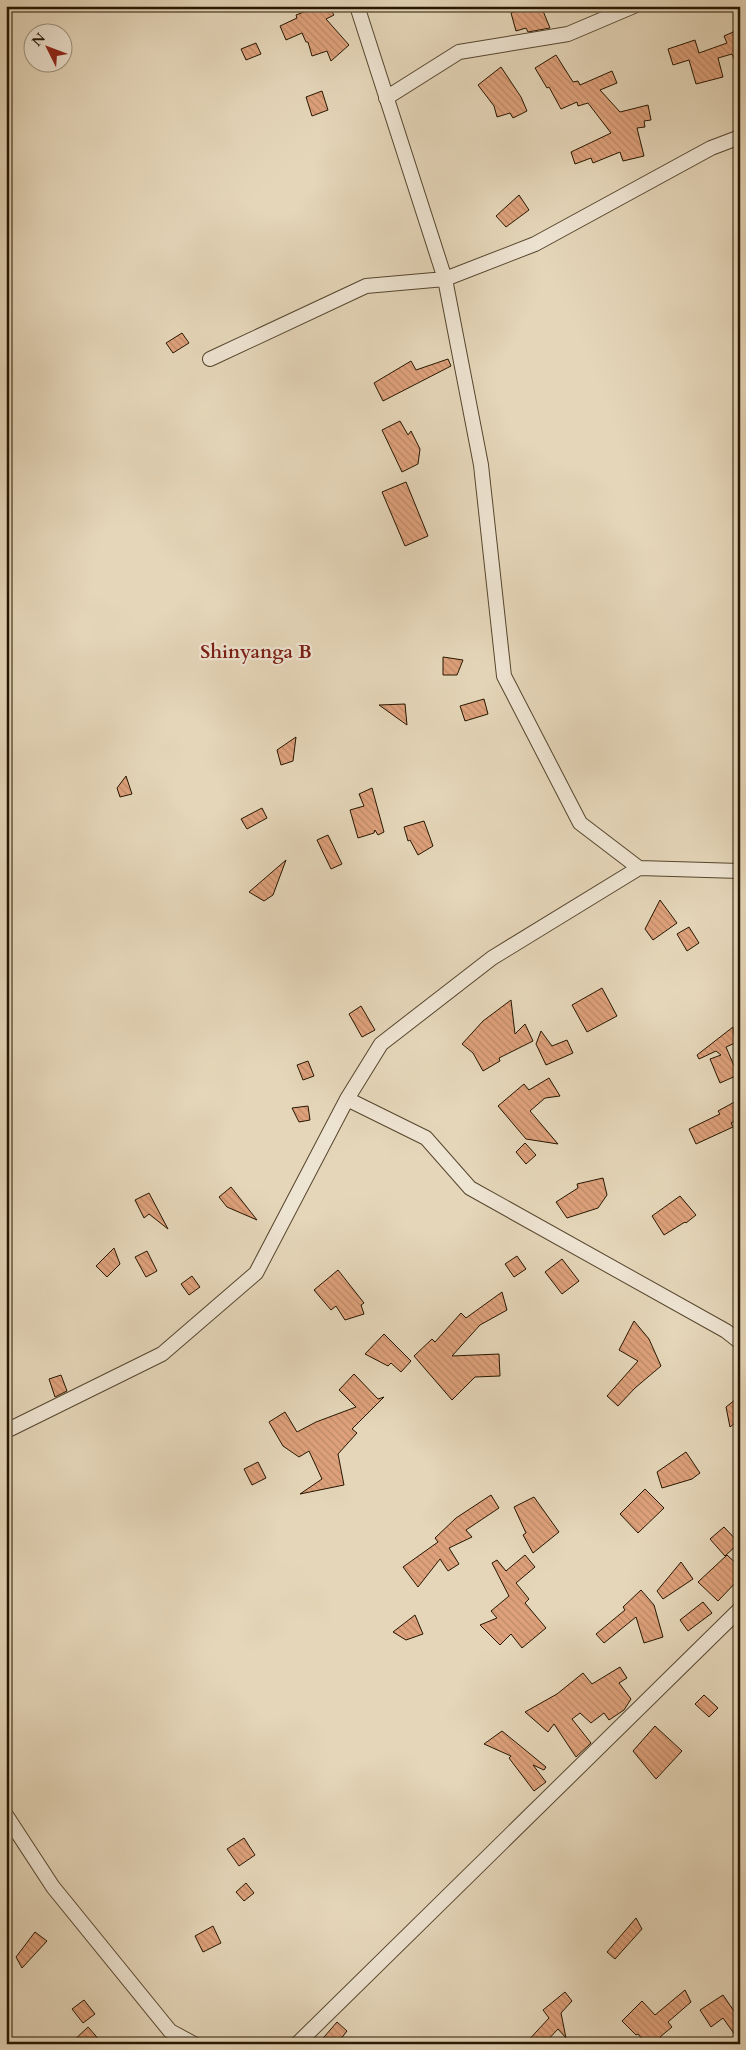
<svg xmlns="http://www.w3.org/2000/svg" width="746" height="2050" font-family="Cardo,serif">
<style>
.building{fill:url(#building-back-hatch);stroke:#261600}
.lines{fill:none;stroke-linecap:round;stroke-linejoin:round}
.street-casing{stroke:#56462e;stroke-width:16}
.street{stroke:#eee4d2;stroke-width:14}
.labels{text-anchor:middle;stroke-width:4.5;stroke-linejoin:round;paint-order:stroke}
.quarter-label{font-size:19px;font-weight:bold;fill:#7a1f14;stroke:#eee4d2}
</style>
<defs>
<pattern id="building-back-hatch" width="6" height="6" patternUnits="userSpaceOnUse" patternTransform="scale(1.25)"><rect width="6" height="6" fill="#dea17b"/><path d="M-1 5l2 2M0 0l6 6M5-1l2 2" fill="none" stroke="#be8a69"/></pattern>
</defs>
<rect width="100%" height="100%" fill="#e5d6b9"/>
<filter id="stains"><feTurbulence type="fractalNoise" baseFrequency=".004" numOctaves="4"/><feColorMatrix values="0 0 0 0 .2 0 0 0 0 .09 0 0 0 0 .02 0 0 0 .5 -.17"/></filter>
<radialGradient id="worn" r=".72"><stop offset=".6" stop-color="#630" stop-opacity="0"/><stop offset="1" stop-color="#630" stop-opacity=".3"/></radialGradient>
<path class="building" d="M307 6H328L334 15 326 19 349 45 331 61 327 51 312 56 308 42H306L302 33 286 40 280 26 297 18 296 15 309 10Z
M530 6H541L550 28 528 32 526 28 516 31 511 13Z
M740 29V73L732 54 718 58 723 77 696 84 689 60 673 65 668 49 695 40 699 53 727 43 724 36Z
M256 43 261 54 246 60 241 49Z
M556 55 573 82 578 81 580 85 612 71 617 83 600 90 620 112 648 105 651 120 644 121 645 127 637 128 644 156 623 161 620 152 593 163 591 158 575 164 571 152 611 133 588 103 578 106 577 102 561 109 549 87 547 88 535 68Z
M501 67 521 97 527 111 513 118 510 113 497 117 494 106 478 85Z
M322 91 328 110 312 116 306 97Z
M519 195 529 210 506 227 496 216Z
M182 333 189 343 173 353 166 343Z
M448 359 451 366 383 401 374 383 411 361 416 370Z
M400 421 408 435 411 431 420 449 418 464 402 472 382 430Z
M406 482 428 536 405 546 382 492Z
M443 657 463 660 457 675H443Z
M484 699 488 714 465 721 460 706Z
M405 704 407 725 379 705Z
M296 737 293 761 281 765 277 750Z
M126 776 132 794 120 797 117 788Z
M372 788 384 832 378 835 375 830 374 833 358 838 350 810 364 806 359 794Z
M262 808 267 818 247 829 241 819Z
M424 821 433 846 418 855 410 840 408 841 404 827Z
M328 835 342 864 331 869 317 840Z
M286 860 273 895 264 901 249 892Z
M660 900 677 923 653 940 645 929Z
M689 927 699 943 687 951 677 934Z
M602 988 617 1016 587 1032 572 1005Z
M511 1000 515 1034 525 1024 533 1041 499 1058 500 1061 483 1071 473 1053 462 1044 483 1021Z
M361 1006 375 1030 362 1037 349 1014Z
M733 1027 735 1043 726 1047 738 1075 720 1083 710 1059 721 1055 716 1051 699 1059 697 1055Z
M541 1031 552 1046 567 1040 573 1053 546 1065 536 1044Z
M308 1061 314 1076 303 1080 297 1065Z
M549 1078 560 1096 545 1098 530 1111 558 1144 526 1139 498 1106 524 1084 529 1090Z
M740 1099V1118L731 1123 733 1127 696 1144 689 1129 720 1114 718 1111Z
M308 1106 310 1120 299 1122 292 1108Z
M525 1143 536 1155 526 1164 516 1152Z
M603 1178 607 1195 598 1208 567 1218 556 1202 578 1188 577 1184Z
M231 1187 257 1220 227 1207 219 1197Z
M149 1193 168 1229 149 1214 144 1218 135 1200Z
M680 1196 696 1215 686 1223 685 1222 664 1235 652 1216Z
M114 1248 120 1264 107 1277 96 1266Z
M147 1251 157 1271 146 1277 135 1257Z
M517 1256 526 1269 514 1277 505 1264Z
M562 1259 579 1281 562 1294 545 1272Z
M338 1270 364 1303 361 1305 364 1314 345 1320 336 1306 331 1310 314 1290Z
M192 1276 200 1287 189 1295 181 1284Z
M502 1292 507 1310 480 1325 452 1356 499 1354 500 1376 475 1377 452 1400 414 1356 432 1339 435 1342 461 1313 466 1318Z
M634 1321 649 1339 661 1366 635 1388 618 1406 607 1396 638 1361 619 1350Z
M384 1334 411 1361 401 1372 391 1363 388 1366 365 1354Z
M354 1374 378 1399 384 1397 352 1429 357 1433 338 1454 344 1485 300 1494 322 1479 309 1451 299 1457 283 1446 269 1422 285 1412 297 1432 316 1422 356 1407 339 1390Z
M61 1375 67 1391 55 1397 49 1379Z
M740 1396V1419L730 1427 726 1407Z
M686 1452 700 1473 692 1479 662 1488 657 1472Z
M258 1462 266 1478 252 1485 244 1469Z
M645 1489 664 1508 638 1533 620 1514Z
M491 1495 499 1508 466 1530 472 1537 449 1548 459 1564 448 1571 440 1559 418 1587 403 1567 438 1542 435 1538 456 1518Z
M534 1497 559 1532 533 1553 523 1535 526 1533 514 1507Z
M724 1527 739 1543 725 1556 710 1539Z
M525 1555 535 1567 516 1583 529 1599 525 1603 546 1628 522 1648 511 1634 500 1645 480 1625 497 1618 491 1611 509 1596 492 1563 497 1560 506 1571Z
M727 1555 740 1567V1578L718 1601 698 1582Z
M681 1562 693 1579 663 1599 657 1591Z
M641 1590 654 1605 663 1637 644 1643 636 1617 604 1643 596 1634 625 1610 623 1607Z
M703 1602 712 1613 688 1631 680 1620Z
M415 1615 423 1634 406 1640 393 1632Z
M620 1667 627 1678 619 1683 631 1699 624 1710 609 1720 604 1713 591 1723 580 1713 572 1719 591 1743 576 1757 554 1724 548 1732 525 1712 557 1694 583 1673 592 1684Z
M704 1695 718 1708 709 1717 695 1704Z
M655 1726 682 1751 656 1779 633 1751Z
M502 1731 546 1767 544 1770 533 1765 546 1782 534 1791 509 1758 511 1756 484 1744Z
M244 1838 255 1855 239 1866 227 1849Z
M246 1883 254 1893 244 1901 236 1892Z
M636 1918 642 1929 615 1959 607 1952Z
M213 1926 221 1943 203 1952 195 1936Z
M35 1932 47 1941 22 1968 16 1957Z
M685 1990 691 2002 668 2022 672 2027 660 2037 665 2044H646L638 2034 636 2035 622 2021 642 2001 655 2015Z
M565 1992 572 2001 561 2013 566 2038 558 2029 544 2044H525L549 2018 543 2010Z
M723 1995 740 2020V2042L723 2018 711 2027 700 2010Z
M84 2000 95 2014 83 2023 72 2009Z
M337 2022 347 2031 337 2044H318Z
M88 2027 103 2044H70Z"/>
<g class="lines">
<g class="street-casing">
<path id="street" d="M357 6 445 279 481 465 504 676 580 823 639 868
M386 98 459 52 568 34 634 6
M210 359 366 286 445 279 535 244 711 148 740 137
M347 1099 426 1138 470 1188 726 1331 740 1342
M6 1431 162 1354 256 1273 347 1099 381 1044 492 958 639 868 740 871
M6 1815 53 1887 170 2031 194 2044
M297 2044 740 1609"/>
</g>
<use href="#street" class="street"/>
</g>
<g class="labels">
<g class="quarter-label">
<text x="256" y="658">Shinyanga B</text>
</g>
</g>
<rect width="746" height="2050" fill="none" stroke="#e5d6b9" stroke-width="25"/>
<rect x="8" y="8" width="731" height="2035" fill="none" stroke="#261600" stroke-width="2.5"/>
<rect x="12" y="12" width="721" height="2025" fill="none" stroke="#261600"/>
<g transform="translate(48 48) rotate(312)"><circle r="24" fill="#eee4d2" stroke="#9e927e"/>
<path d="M0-4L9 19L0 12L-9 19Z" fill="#8f2418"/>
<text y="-8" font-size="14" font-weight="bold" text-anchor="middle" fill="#261600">N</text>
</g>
<rect width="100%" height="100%" filter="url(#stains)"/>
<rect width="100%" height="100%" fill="url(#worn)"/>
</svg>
